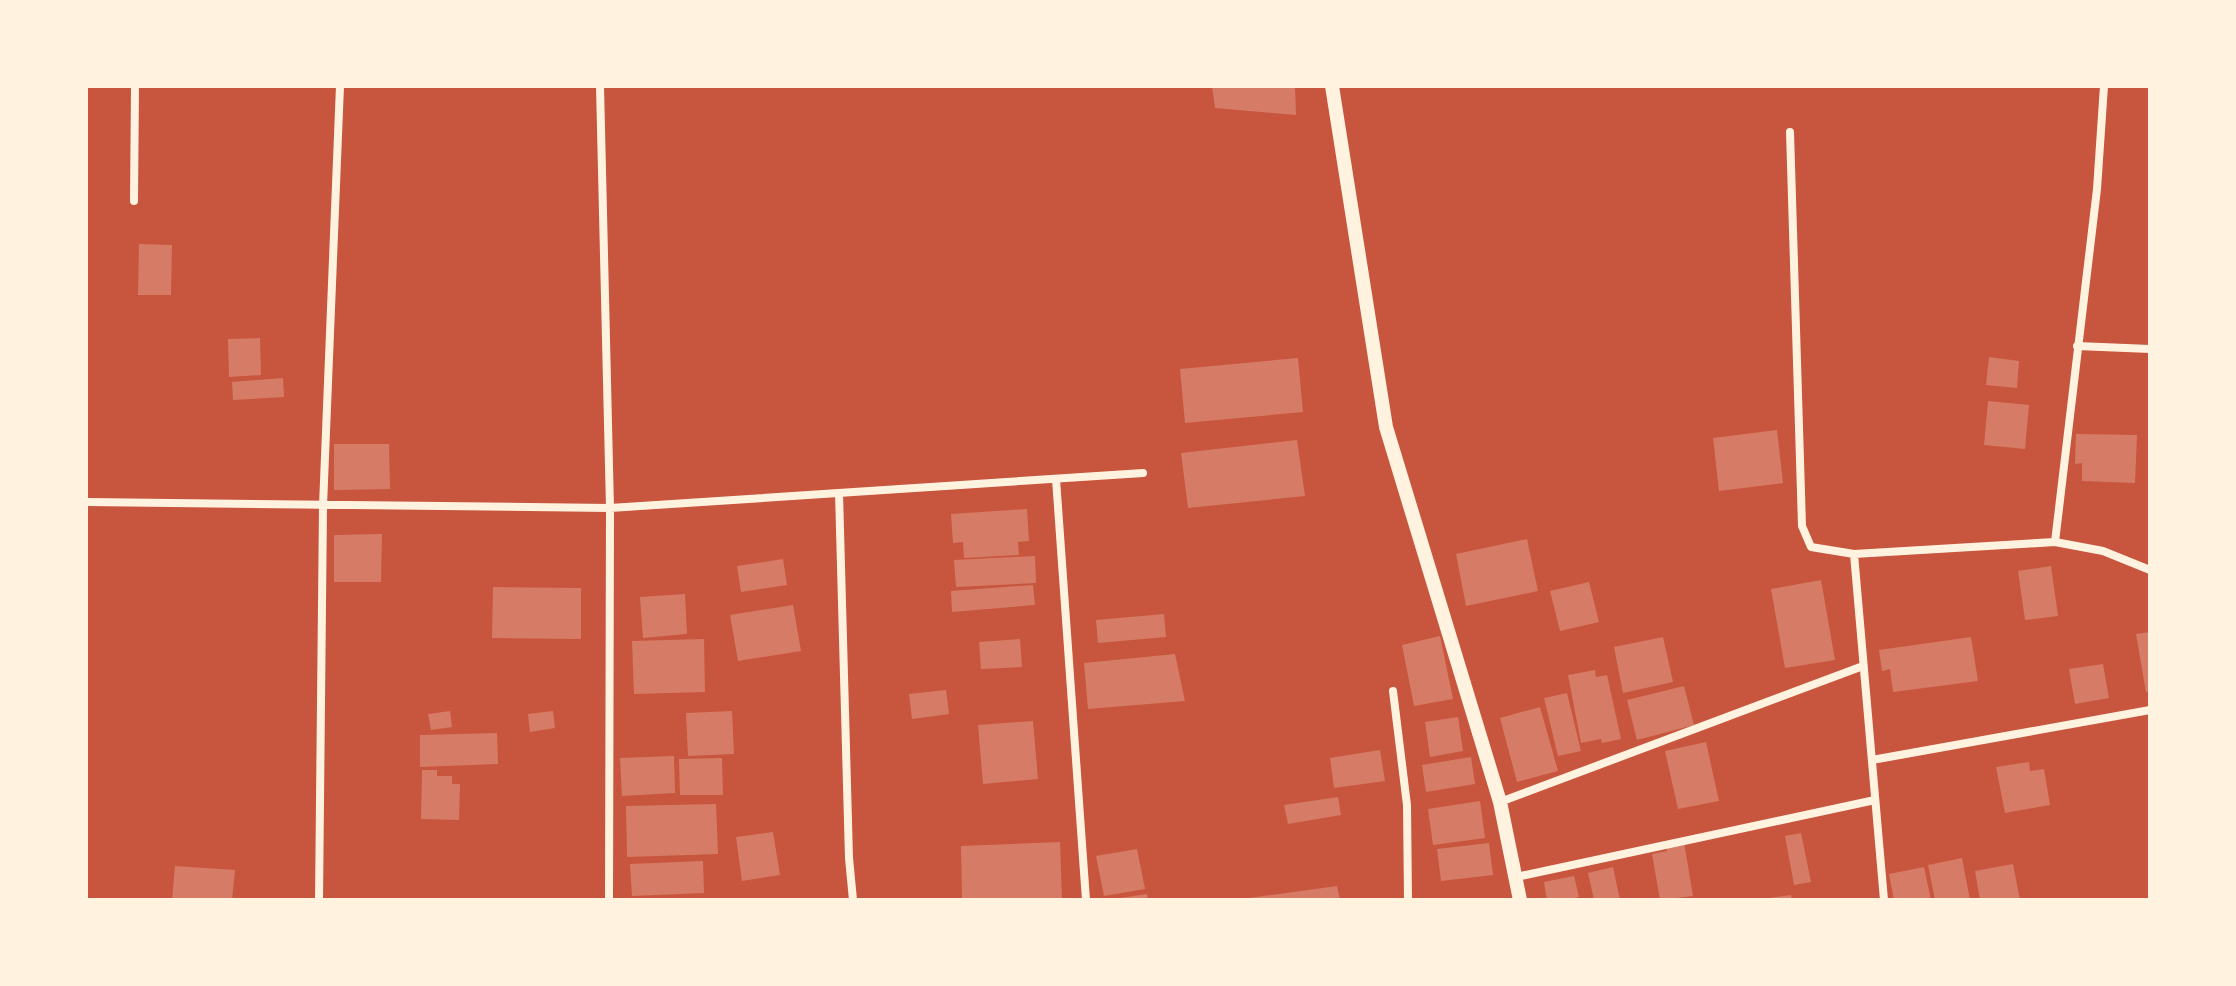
<svg xmlns="http://www.w3.org/2000/svg" width="2236" height="986" font-family="'DM Sans',sans-serif">
<style>
.building{fill:#d67c66}
.lines{fill:none;stroke-linecap:round;stroke-linejoin:round}
.minor{stroke:#fff3e0;stroke-width:8}
.tertiary{stroke:#fff3e0;stroke-width:14}
</style>
<rect width="100%" height="100%" fill="#c8553d"/>
<path class="building" d="M1212 86H1295L1296 115 1215 108Z
M139 244 172 245 171 295H138Z
M260 338 261 375 229 377 228 339Z
M1989 357 2019 361 2017 388 1986 385Z
M1298 358 1303 412 1185 423 1180 369Z
M283 378 284 397 233 400 232 382Z
M1988 401 2029 405 2025 449 1984 445Z
M1777 430 1783 483 1719 491 1713 438Z
M2076 434 2137 435 2135 483 2082 481V463L2075 464Z
M1297 440 1305 496 1188 508 1181 453Z
M334 444H389L390 489 334 490Z
M1027 509 1029 541 1018 542 1019 555 964 558 963 542 953 543 951 514Z
M382 534 381 582H334V535Z
M1527 539 1538 591 1466 606 1456 554Z
M1035 556 1036 583 956 587 954 560Z
M783 559 787 585 741 592 737 566Z
M2051 566 2058 616 2025 620 2018 571Z
M1821 580 1835 660 1785 668 1771 589Z
M1589 582 1599 622 1560 631 1550 591Z
M1033 585 1035 605 952 612 951 591Z
M493 587 581 588V639L492 638Z
M685 594 687 634 643 638 640 597Z
M793 605 801 651 738 661 730 615Z
M1164 614 1166 637 1098 643 1096 620Z
M2150 632V691L2146 692 2136 634Z
M1440 636 1453 699 1414 706 1402 645Z
M1663 637 1673 682 1623 693 1614 647Z
M1971 637 1978 681 1893 692 1890 669 1882 671 1879 650Z
M704 639 705 692 634 694 632 641Z
M1020 639 1022 667 981 669 979 642Z
M1175 654 1185 701 1088 709 1084 663Z
M2103 664 2109 698 2075 704 2069 669Z
M1595 670 1596 677 1607 675 1621 739 1602 743 1601 739 1581 743 1568 675Z
M1684 686 1694 725 1637 740 1627 700Z
M946 690 949 714 912 719 909 694Z
M1567 693 1581 751 1558 756 1544 698Z
M1540 707 1558 771 1517 782 1500 718Z
M450 711 452 727 431 730 428 714Z
M553 711 555 728 530 732 528 714Z
M732 711 734 754 688 756 686 713Z
M1458 717 1463 751 1430 757 1425 722Z
M1033 721 1038 779 983 784 978 725Z
M497 733 498 764 420 767V735Z
M1706 742 1719 801 1678 809 1665 751Z
M1380 750 1385 781 1334 788 1330 758Z
M674 756 675 793 622 796 620 758Z
M1471 757 1475 784 1426 792 1422 765Z
M722 758 723 795H680L679 759Z
M2029 762 2030 771 2044 769 2050 805 2005 813 1996 767Z
M422 770H437V776H452V784H460L459 820 421 819Z
M1338 797 1341 815 1288 824 1284 805Z
M1480 801 1485 838 1433 845 1428 809Z
M716 804 718 854 627 857 626 806Z
M773 832 780 875 742 881 736 837Z
M1801 833 1811 882 1794 885 1785 836Z
M1060 842 1062 900H962L961 846Z
M1684 842 1693 896 1660 900 1652 854 1667 851 1666 845Z
M1489 843 1493 875 1441 881 1437 849Z
M1137 849 1145 889 1104 896 1096 856Z
M1962 858 1970 900H1935L1928 865Z
M703 861 704 893 632 896 630 864Z
M2013 864 2020 900H1980L1975 871Z
M175 866 235 870 232 900H172Z
M1613 867 1620 900H1594L1588 873Z
M1924 867 1931 900H1894L1889 874Z
M1574 876 1579 897 1566 900H1547L1544 882Z
M1337 886 1340 900H1249V898Z
M1147 894 1148 900H1120V898Z
M1791 895 1792 900H1769V898Z"/>
<g class="lines">
<path class="minor" d="M600 86 610 508 609 900
M1790 132 1802 526 1811 547 1854 554 2055 542 2103 551 2150 570
M134 201 135 86
M2077 346 2150 349
M1056 479 1086 900
M839 493 849 858 853 900
M86 502 610 508 1143 473
M2055 542 2097 189 2104 86
M1854 554 1884 900
M1393 691 1407 805 1408 900
M1872 760 2150 710
M1500 802 1863 666
M1516 877 1875 800
M319 900 323 506 340 86"/>
<path class="tertiary" d="M1332 86 1386 427 1500 802 1520 900"/>
</g>
<rect width="2236" height="986" fill="none" stroke="#fff3e0" stroke-width="176"/>
</svg>
